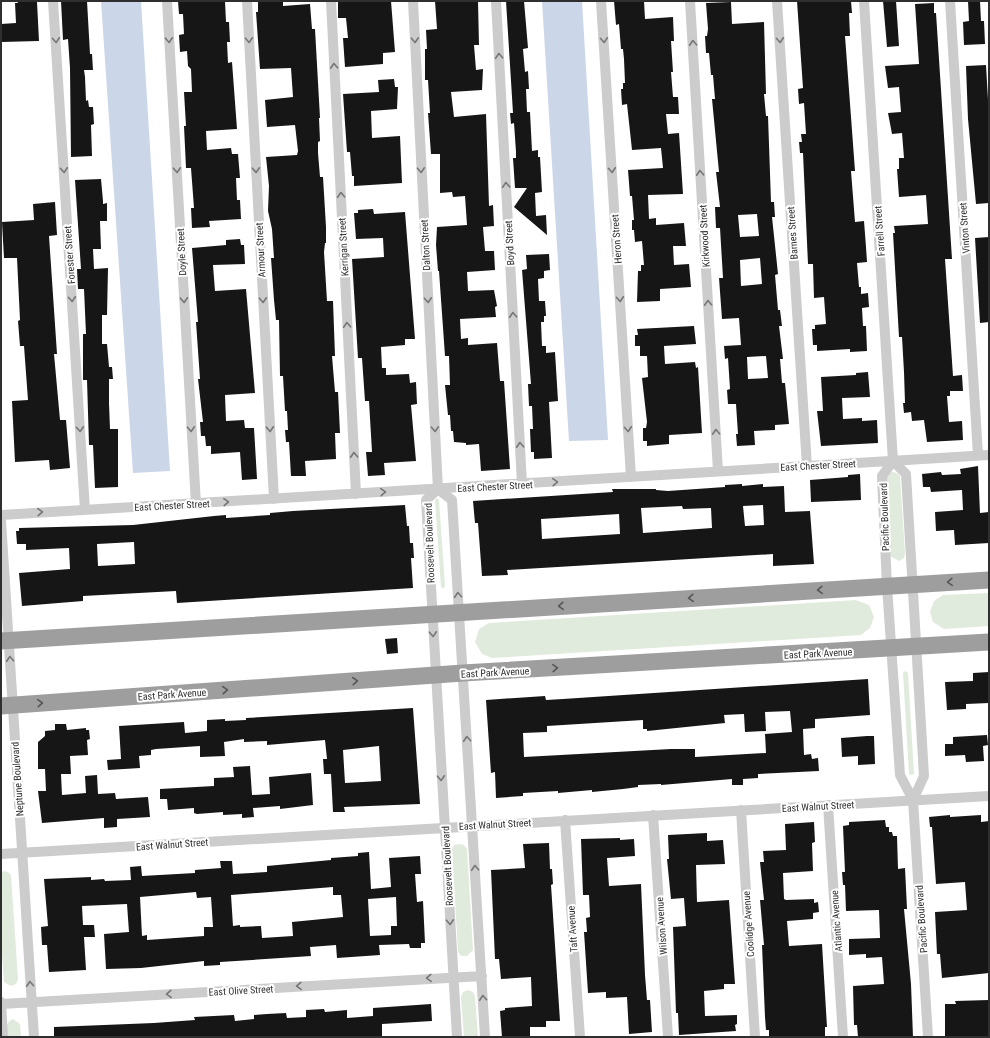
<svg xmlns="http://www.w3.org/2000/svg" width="990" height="1038" font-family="'Roboto Condensed',sans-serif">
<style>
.green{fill:#e1ebdd}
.water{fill:#cbd6e9}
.building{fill:#161616;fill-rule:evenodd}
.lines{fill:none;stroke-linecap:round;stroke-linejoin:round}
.minor{stroke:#ccc;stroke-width:10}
.trunk{stroke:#9e9e9e;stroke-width:17}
.oneway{stroke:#767676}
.oneway2{stroke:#565656}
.labels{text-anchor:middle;stroke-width:4;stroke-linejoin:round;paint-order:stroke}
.street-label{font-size:10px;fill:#2f2f2f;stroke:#fff}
</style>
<rect width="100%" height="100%" fill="#fff"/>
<path class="green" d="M893 472 897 473 900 476 905 553 904 558 899 561 890 556 886 478 888 473Z
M437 498 439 500 445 586 443 589 441 587 435 500Z
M989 593V626L944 629 933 622 930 612 934 601 943 595Z
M856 600 869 605 874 617 870 628 861 635 492 658 482 654 475 642 479 629 489 623Z
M905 671 908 673 914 774 911 775 909 774 903 673Z
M459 844 464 845 467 849 473 950 467 956H461L458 952 452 849 454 845Z
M4 871 8 872 11 875 18 979 16 984 11 986 4 982 1 941V873Z
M468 990 473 992 475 996 478 1037H464L461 997 463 992Z
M13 1019 20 1024 21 1037H7V1025L9 1021Z"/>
<path class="water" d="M101 1H141L170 471 133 473Z
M542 1H582L608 440 569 441Z"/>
<path class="building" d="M17 1 37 2 39 41 1 42V24L16 23 15 3H18Z
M61 1H87L90 54H92L93 70H84L85 77 86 101 88 100 89 107H93L94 124 91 125 92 156 71 157 70 68 68 39 63 40Z
M178 1H225L226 22H229L230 42H227L228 63 232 62 237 129 206 131 207 150 231 148 232 154H238L240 178H236L237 200H240L241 219 209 221 210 227 192 228 191 208H194L191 168H186L184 126H186L184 92H192L191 69 188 66 187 51 180 52 179 35 184 34 183 14H179Z
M258 1H283V6L310 4 312 29H315L320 118H319L320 141 318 142V153L320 177H323L326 227V243H325L324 252 327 301H333L335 356H332L335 392H338L340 433H335L336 459 305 461 306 476H291L289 442H286L285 430H288L287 411H285L283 376H280L279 320H276L274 300 271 258H274L272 229 268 211 269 186 266 157 297 155 298 151 295 125 267 127 265 100 293 97 291 68 260 69 256 12H258Z
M338 1H391L395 52 383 53V64L345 67 343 38H348L346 18H338Z
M435 1H478L479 45H474L476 70 483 69 482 90 451 92 454 117 486 114 489 206 493 205 494 226 483 227 485 251H494L495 270 467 272 468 291 494 290 497 306 495 307 496 317 460 319 461 339 468 338V345L497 343 500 381H504L510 469 481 471 479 444 466 445V443L454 442 453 431H451L450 415H448L445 385H450L449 356H445L439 271H438L436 245 437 227 467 225 465 196 453 197 452 192 440 193V154H431L428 113H430L428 80H425V49H427L426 30 437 29Z
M506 1H524L528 48 523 49 525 72 528 71 529 89H526L527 112H530L532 151 538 150V157H540L542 192 535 193 536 216 546 215 547 235 514 207 527 188H515L513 158H516V152L514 123 511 124 510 113H513Z
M614 1H644L645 19 673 17 674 41H671L673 72H671L673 97H678L679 114H666L668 134 679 133 683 194 648 195 649 219 656 218V225L684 223 686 246H673L674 265 689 264 691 287 660 289V301L637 302 638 271H641V265H644L642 241 635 242 634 230H632V220H634L632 196H630L628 170 663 168 661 148 632 150 627 104 622 105 621 89H623V83H625L624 59 623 49H621L619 24 616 25Z
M797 1H851L852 13H849L850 36H845L855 171H851L855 222 864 221 866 247 867 262 857 263 859 287H861V294L868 293 869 307 862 308 863 326H866L867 351 850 352V349L817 351V345H813L812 329H815V325L826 324 824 297 814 298 813 264H808L803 153H800L799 142H802L801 134H806L804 103 799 104 798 89 803 88Z
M883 1H896L899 46 887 47Z
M968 1H980L981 21H984L985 44 964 45 963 22 969 21Z
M731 2 732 24 764 22 766 94H764L766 116H768L771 202H774L775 217H772L778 274 775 275 778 310H780L782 326H779L783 359H780L782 383H785L789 424 775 425V430L754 431 755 445 737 446 736 434H738L736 404H728L727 390 730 389 728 358 725 359 724 346 741 345 739 318 722 319 719 278H723L720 228H716L715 207H720L716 172H719L712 99H715L713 75H711L709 53H706L705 36H707L708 29 706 3ZM757 214 759 236 740 237 738 215ZM760 258 762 284 741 286 740 260ZM766 356 768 378 748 379 747 357Z
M934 3V13H936L952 259H945L953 376 962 375 963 391H950V396H947L949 422 962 421 963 440 927 442 924 420 912 421 911 412 904 413 903 403H905L904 372 902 337H899L893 233H895L894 226 928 224 926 195 899 197 897 169H899V158H904L902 133 892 134 888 113 901 112 899 87 888 88 885 66 919 64 915 4Z
M986 65 989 117V203L976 204 968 119 966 66Z
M394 79 395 87H398L397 109 371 111 372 138 400 136 402 183 354 186V176H352L350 152H347L343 94 379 92 378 80Z
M101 179 103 201V204L107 203V221H100L101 249H93L94 269 108 268 107 315H102V344H107L109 367H112L113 379H109V403L110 429H118V487L95 488 93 445H89L87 380H83V334H86L84 289H78L77 269H81L75 180Z
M55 202 57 235 49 236 57 354H54L60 420H66L70 468 50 470 49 460 15 462 12 401 28 400 24 346H20L18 321 20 320 17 258H4L2 222 34 220 33 204Z
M373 209 374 214 405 212 415 339H405V345L381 347 382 368H386V375L409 374 410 383 416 382 417 404 411 405 416 461 384 463 385 475 368 476 366 452H372L369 401H365L362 358H358L352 259 384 257 383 238 356 239 354 213H358V210Z
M989 237V322L980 323 975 238Z
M240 239 241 245H244L245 264 213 265 215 291 246 289 255 393 225 395 226 421 244 420 245 428H254L257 479 242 480 240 452 211 454V446H206L205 436H201L200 422H203L198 379H200L196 322H198L192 248 226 245V240Z
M549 254 550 270 544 271V278L538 279 539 301H545L546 316H544V322H541L542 346H546V353L555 352 558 401 549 402 552 458 534 459V452H531L530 429H533L532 406H529L528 384H531L522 270 527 269 526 255Z
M694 326 696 344 664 346 665 364 695 362 696 368 698 367 702 433 669 435V444L647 446V441H643V428H646L647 422 642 378 648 377 647 356H640V346H635V335H638L637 329Z
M868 372 870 397 842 398 843 419 862 418V421L877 420 878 443 821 446 817 411H823L821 377 856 375V373Z
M978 466 980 513 989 512V543L955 545 954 530 936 531 935 512 963 510 962 490 931 492 930 487H923L922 474 941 472 942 475 961 474 960 469Z
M860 474 861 500 811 502 810 480 848 477V475Z
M742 484V486L763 484V487L784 486 785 512 810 511 814 564 773 566V554L507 570 508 575 482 576 478 523H475L473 501 613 492 612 489H656V490L668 491 725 487V485ZM763 505 764 525 745 526 743 506ZM682 506 683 509 711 508 712 528 643 533 641 508ZM619 514 620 534 542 539 541 519Z
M405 505 407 526H409L410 543H413L414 558H411L413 588 177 603 176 591 83 596V601L22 606 19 573 70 569 69 548 26 550V544H17L16 531H19V528L133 525 214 516 226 515V518L270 515V513L293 511ZM134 542 135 564 98 566 97 544Z
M397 638 398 653 387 654 385 639Z
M989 672V703L966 704V709L947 710 945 682 973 681V673Z
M868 679 870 715 815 719V728L803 729 804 755 811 754 812 759 818 758 819 771 758 774V778L743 779V785H732V779L661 785V784L638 785V787L623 789 592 792V790L558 793V791L523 793V796L496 798 495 772 491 773 486 700 545 696 546 700 563 699ZM790 711 792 732 765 734 766 753 695 757V749H671L524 757 523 733 547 732V726L643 720V729H647V731L725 723 724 715 744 714 745 732 766 731 765 712Z
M413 708 420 804 344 807 345 812H333L331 774H324L323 759H327L325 740 267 745V741L244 742V739L224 742 225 756 200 757V746L156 749 151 750V755L139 756 140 768 108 770 107 760 121 759 119 726 184 722 185 733 207 731V720L225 719V721L246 720V718ZM379 746 381 781 345 783 343 750Z
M55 724H66L67 730 86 728V730H89L90 739 87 740 88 755 70 756 71 774H61L62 795 86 793 85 776 97 775 98 794 115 793 116 799 148 797 150 817 117 819V827L104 828V818L42 823 38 791H46L45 769H38V742L45 736V731L55 730Z
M987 735 988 745 983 746 984 761 966 762 965 755 945 756V744H953V737Z
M867 736H874L875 764 858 765V756L842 757 841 738Z
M250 766 252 795 270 794 269 777 311 773 313 805 280 809V806L253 808 254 817 242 818V814L223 815V812L197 814 194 813V808L168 810 167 799H160V789L214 786V778L234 777 233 767Z
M950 815V817L981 815V822L989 821V973L942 978 940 954H937L935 912 967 910 965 882 936 884 932 827H930L929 817Z
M885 820 886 827H889V832H892L893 836H897L898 869 905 868 907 909H904L911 984 913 1037H858L857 1025H854L853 986 884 984 882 957 866 958V954L849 955V939L880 938 879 910 846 911 845 885H843L842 872H845L843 826 849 825V822Z
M814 822 815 842 812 843 813 871 783 873 784 899 786 900 814 899V903L818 902 819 912 813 913V919L787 921 789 946 822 944 827 1027H825V1037H769V1030H766L765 1017 762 945H764L760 900H764L760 862H764L763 851 786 850 785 824Z
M707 833V841L723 840 725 864 696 865 697 902 729 900 735 984H724V989L704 991 705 1016 737 1015V1024L735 1025 736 1031 679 1035 678 1013H676L673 927 686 926 684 898 671 899 667 859H669L668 835Z
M620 838V840L634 839 635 856 607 858 609 886 641 884 645 975 647 1000H650L652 1032 629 1034 627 997 606 998V992L588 993 584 932H587L586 918 590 917 589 895H583L581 839Z
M549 843 550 869H552L553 884 551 885 560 1021H546V1027H530V1037H502L500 1011 505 1010V1008L532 1006 531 977 501 979 499 959H495L491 870 525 868 523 844Z
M369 852 371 889 391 887 389 858 420 856 421 874H415L417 902 423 901 425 943H421V948H410L409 944 379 945 380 955 337 958 336 945 310 947 311 956 220 962V965L204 966V961L141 968 106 969 104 934 129 932 127 904 82 906 83 925H94L95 937H84L86 970 49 972 47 945H42L41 927 48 926 44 879 91 877V880L104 879 105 881 131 880 130 867 141 866 142 876 195 873V870L221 868 220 861H232L233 874 267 872V866L331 860V858L358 856V853ZM333 887V895H341L343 917 292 922 293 936 262 938 261 926 240 927V925L233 926 231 895ZM196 892 197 898 211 897 213 927H204V936L147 940V935L142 936 140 897ZM396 897 397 926H391V935L370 936 368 899Z
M989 1000V1037H945V1004H956L955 1001Z
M431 1004 432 1021 382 1024V1036L54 1037V1027L154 1023 195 1020 194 1017 234 1015 235 1021 254 1019V1015L267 1014 286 1013 287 1018 306 1017V1010L324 1009 325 1012 347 1010V1018L373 1016V1008Z"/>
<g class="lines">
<path class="minor" d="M53 1 85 510
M167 1 196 504
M247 1 274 499
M331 1 356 494
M413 1 438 489
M496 1 522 484
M601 1 631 477
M690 1 718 471
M777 1 807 466
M864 1 893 461
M950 1 978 455
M893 461 882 476 887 586 900 775 913 800 928 1037
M893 461 906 474 924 776 913 800
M438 489 452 500 485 1037
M438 489 426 500 457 1037
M1 515 989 455
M1 521 34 1037
M828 805 843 1037
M741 810 755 1037
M653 815 668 1037
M565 820 580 1037
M1 854 989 796
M1 1002 3 1037
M1 1004 482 976"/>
<path class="trunk" d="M1 641 989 580
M1 706 463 673 989 642"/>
</g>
<defs><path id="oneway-chevron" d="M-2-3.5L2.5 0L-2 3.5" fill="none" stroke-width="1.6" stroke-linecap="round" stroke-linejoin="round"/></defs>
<g class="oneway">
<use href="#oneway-chevron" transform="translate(56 40) rotate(86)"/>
<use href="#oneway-chevron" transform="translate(169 40) rotate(87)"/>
<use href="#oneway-chevron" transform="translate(249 40) rotate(87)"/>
<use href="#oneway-chevron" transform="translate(415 40) rotate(87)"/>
<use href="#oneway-chevron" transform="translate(604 40) rotate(86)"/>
<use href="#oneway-chevron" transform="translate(780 40) rotate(86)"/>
<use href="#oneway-chevron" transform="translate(693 43) rotate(-93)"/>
<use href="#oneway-chevron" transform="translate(499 56) rotate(-93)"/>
<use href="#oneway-chevron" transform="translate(334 66) rotate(-93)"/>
<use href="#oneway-chevron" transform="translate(64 170) rotate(86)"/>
<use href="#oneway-chevron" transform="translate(177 170) rotate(87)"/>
<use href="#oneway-chevron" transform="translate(256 170) rotate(87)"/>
<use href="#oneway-chevron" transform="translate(421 170) rotate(87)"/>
<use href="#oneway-chevron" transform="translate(612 170) rotate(86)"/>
<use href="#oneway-chevron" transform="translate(700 173) rotate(-93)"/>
<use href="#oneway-chevron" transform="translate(506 185) rotate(-93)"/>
<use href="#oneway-chevron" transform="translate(341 195) rotate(-93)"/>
<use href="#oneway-chevron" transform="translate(72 299) rotate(86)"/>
<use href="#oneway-chevron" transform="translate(620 299) rotate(86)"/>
<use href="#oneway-chevron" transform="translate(184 300) rotate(87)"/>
<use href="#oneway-chevron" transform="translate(263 300) rotate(87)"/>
<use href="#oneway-chevron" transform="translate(428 300) rotate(87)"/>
<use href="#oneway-chevron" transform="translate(708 303) rotate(-93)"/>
<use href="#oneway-chevron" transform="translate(513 315) rotate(-93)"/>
<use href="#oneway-chevron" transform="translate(347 325) rotate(-93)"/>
<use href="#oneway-chevron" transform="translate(80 429) rotate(86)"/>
<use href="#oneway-chevron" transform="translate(191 429) rotate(87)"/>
<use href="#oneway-chevron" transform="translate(270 429) rotate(87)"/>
<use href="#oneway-chevron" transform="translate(435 429) rotate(87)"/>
<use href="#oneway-chevron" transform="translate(628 429) rotate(86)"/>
<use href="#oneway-chevron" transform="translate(716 432) rotate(-93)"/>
<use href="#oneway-chevron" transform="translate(520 445) rotate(-93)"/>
<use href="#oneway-chevron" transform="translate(354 455) rotate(-93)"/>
<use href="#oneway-chevron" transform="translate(555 482) rotate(-4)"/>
<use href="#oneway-chevron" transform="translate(383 492) rotate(-3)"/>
<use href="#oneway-chevron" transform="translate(226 502) rotate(-3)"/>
<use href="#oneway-chevron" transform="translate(40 512) rotate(-3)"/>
<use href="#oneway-chevron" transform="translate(458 595) rotate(-94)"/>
<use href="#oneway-chevron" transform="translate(433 634) rotate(87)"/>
<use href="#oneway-chevron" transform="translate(10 659) rotate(-94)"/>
<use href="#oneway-chevron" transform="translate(467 739) rotate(-94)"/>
<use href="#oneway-chevron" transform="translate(441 778) rotate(87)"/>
<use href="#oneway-chevron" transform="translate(475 868) rotate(-93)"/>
<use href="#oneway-chevron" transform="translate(450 922) rotate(87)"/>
<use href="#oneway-chevron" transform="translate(429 978) rotate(177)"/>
<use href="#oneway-chevron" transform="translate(30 984) rotate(-94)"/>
<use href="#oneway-chevron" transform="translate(299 986) rotate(177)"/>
<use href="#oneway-chevron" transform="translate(169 994) rotate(177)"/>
<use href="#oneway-chevron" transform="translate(483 998) rotate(-94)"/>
</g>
<g class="oneway2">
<use href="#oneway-chevron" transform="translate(950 582) rotate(177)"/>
<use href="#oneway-chevron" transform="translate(820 590) rotate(176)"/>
<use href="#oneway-chevron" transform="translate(691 598) rotate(176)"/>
<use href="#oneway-chevron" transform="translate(561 606) rotate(176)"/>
<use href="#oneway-chevron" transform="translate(555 668) rotate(-3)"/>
<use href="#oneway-chevron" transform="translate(355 681) rotate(-4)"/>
<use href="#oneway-chevron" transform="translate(225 690) rotate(-4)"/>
<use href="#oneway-chevron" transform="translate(40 703) rotate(-4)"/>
</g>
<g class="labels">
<g class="street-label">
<text transform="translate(964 228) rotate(-94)" y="4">Vinton Street</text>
<text transform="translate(879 231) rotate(-94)" y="4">Farrell Street</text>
<text transform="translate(792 233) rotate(-94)" y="4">Barnes Street</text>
<text transform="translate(704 236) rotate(-93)" y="4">Kirkwood Street</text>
<text transform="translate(616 239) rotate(-94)" y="4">Heron Street</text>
<text transform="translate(509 243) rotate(-93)" y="4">Boyd Street</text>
<text transform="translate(425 245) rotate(-93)" y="4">Dalton Street</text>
<text transform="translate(343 247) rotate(-93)" y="4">Kerrigan Street</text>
<text transform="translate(260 250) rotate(-93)" y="4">Armour Street</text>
<text transform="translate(181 252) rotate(-93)" y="4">Doyle Street</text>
<text transform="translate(69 255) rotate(-94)" y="4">Forester Street</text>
<text transform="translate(818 465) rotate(-3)" y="4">East Chester Street</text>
<text transform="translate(495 486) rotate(-3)" y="4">East Chester Street</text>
<text transform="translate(172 505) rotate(-3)" y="4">East Chester Street</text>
<text transform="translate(884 517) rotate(-92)" y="4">Pacific Boulevard</text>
<text transform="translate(429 543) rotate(-92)" y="4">Roosevelt Boulevard</text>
<text transform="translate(818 653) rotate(-3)" y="4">East Park Avenue</text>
<text transform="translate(495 672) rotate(-3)" y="4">East Park Avenue</text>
<text transform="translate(172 694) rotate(-4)" y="4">East Park Avenue</text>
<text transform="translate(17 779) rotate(-94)" y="4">Neptune Boulevard</text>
<text transform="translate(818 806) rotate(-3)" y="4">East Walnut Street</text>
<text transform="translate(495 824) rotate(-3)" y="4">East Walnut Street</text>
<text transform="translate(172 844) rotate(-4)" y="4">East Walnut Street</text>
<text transform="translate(447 866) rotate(-93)" y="4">Roosevelt Boulevard</text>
<text transform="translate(921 919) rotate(-94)" y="4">Pacific Boulevard</text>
<text transform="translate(836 921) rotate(-94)" y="4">Atlantic Avenue</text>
<text transform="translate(748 924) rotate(-94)" y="4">Coolidge Avenue</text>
<text transform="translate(661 926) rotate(-94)" y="4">Wilson Avenue</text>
<text transform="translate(572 929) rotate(-94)" y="4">Taft Avenue</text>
<text transform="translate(241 990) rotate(-3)" y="4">East Olive Street</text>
</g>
</g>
<rect width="990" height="1038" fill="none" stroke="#2f2f2f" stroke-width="4"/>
</svg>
